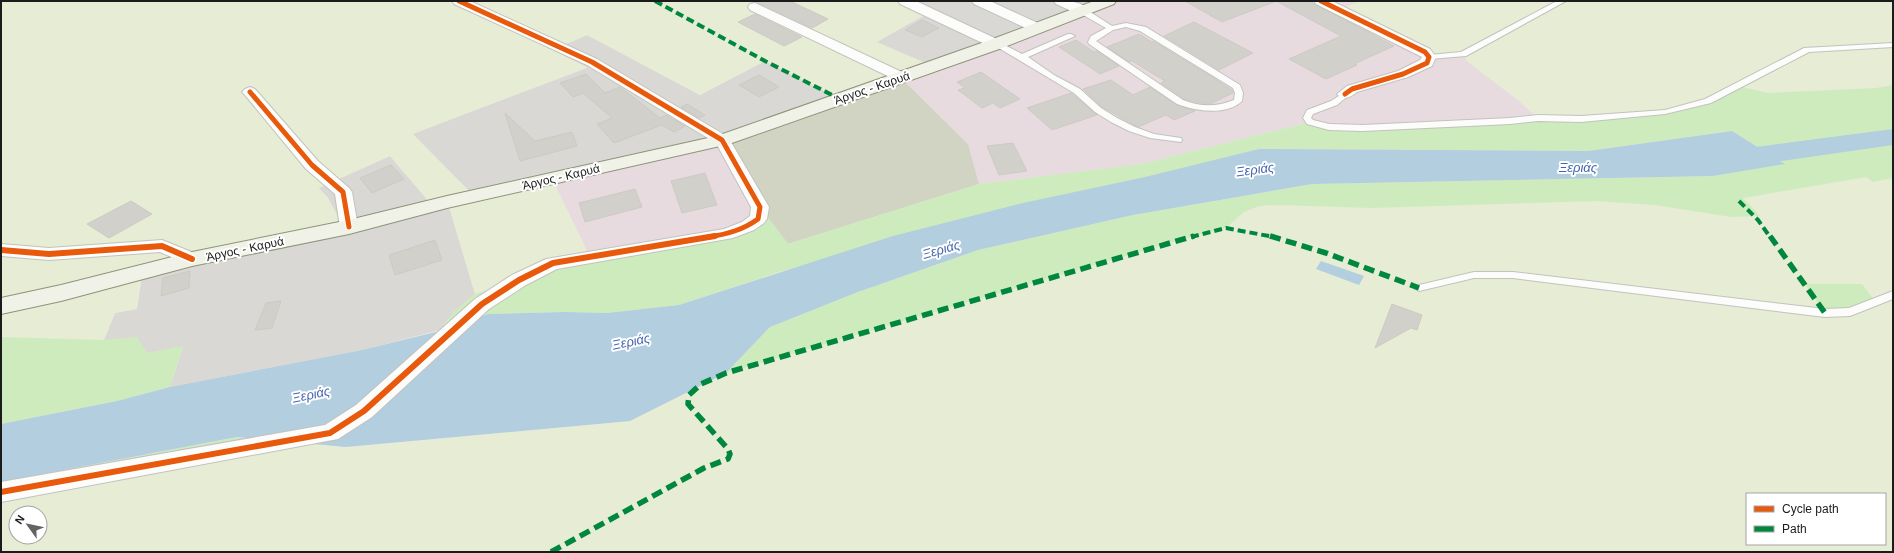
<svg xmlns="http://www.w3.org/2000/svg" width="1894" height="553" font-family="Helvetica,sans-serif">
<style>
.residential{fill:#d9d8d4}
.industrial{fill:#e8dbe0}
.construction{fill:#d1d4c3}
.farmland{fill:#e7ecd4;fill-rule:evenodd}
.grass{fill:#ceebbe}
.water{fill:#b3cedf}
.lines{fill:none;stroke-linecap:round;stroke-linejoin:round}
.river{fill:#b3cedf;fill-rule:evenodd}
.building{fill:#d2d0cb;stroke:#cdcac4}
.lane-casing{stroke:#c2c2bf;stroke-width:2}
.street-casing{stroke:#c2c2bf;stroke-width:2}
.secondary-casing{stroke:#8d947a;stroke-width:2}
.lane{fill:#fcfcfb;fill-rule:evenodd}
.street{fill:#fcfcfb;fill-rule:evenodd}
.secondary{fill:#f0f2e7;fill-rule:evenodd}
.quiet-far1{stroke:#00873e;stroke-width:4;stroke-dasharray:8 4;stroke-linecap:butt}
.quiet{stroke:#00873e;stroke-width:5.5;stroke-dasharray:11 5.5;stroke-linecap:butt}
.cycleway-far1-casing{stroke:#fff;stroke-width:7}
.cycleway-casing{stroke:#fff;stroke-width:9}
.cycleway-far1{stroke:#e8590c;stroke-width:5}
.cycleway{stroke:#e8590c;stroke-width:6}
.labels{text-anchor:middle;stroke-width:4;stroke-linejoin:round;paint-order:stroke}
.street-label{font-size:12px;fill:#1b1b1b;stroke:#fff}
.water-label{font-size:13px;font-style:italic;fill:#4364ae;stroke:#fff}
</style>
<rect width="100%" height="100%" fill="#eae9e2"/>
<path class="residential" d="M905 1H1102L930 65 876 42 929 13Z
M587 35 700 95 765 61 838 98 724 144 449 207 475 294 454 312 440 330 362 350 170 387 183 347 147 353 104 340 115 313 137 309 143 268 338 227 337 215 328 198 318 188 390 156 431 204 473 195 412 134 587 68 552 50Z"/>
<path class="industrial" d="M1102 1H1360L1340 10 1463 54 1468 62 1518 100 1538 118 1363 128 1310 122 1142 164 979 184 968 144 899 76Z
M724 144 760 207 748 226 590 257 554 183Z"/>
<path class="construction" d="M902 79 968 144 979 184 788 244 760 207 724 144Z"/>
<path class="farmland" d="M1 1H905L929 12 877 42 930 65 838 98 765 61 700 95 587 35 552 50 587 67 413 134 473 195 431 204 390 156 319 188 328 198 337 215 338 227 1 302Z
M1360 1H1539L1551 7 1563 1H1893V85L1876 88 1768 93 1738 86 1708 101 1665 112 1538 118 1518 100 1468 62 1463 54 1438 57 1340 10Z
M1866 177 1874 182 1893 178V552H1V492L288 441 346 447 630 421 726 373 1194 236 1226 228 1244 212 1259 206 1279 205 1372 208 1597 201 1655 205 1731 217 1759 216 1742 198ZM1747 494H1885V544H1747ZM16 513H40V537H16Z
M554 183 590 257 475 294 449 206Z
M142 274 137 309 115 313 104 340 1 337V308Z"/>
<path class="grass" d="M1893 85V178L1873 182 1866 177 1743 198 1760 216 1731 217 1655 205 1597 201 1372 208 1279 205 1259 206 1244 212 1226 228 1194 236 726 373 770 327 858 292 978 250 1133 215 1312 184 1713 176 1784 163 1732 131 1588 151 1259 149 782 271 679 305 607 313 565 312 488 314 440 330 454 312 475 294 519 280 553 263 748 226 760 207 788 244 979 184 1142 164 1310 122 1329 127 1665 112 1697 105 1738 86 1768 93 1876 88Z
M1805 284H1862L1876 302 1850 312 1825 313Z
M1 337 104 340 137 337 147 353 183 346 170 387 117 401 1 424Z
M237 437 288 441 1 492V482Z"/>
<path class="water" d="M1732 131 1785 164 1713 176 1312 184 1133 215 978 250 858 292 770 327 726 373 630 421 346 447 237 437 1 482V424L117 401 170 387 362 350 440 331 488 314 565 312 607 313 679 305 893 236 1023 203 1145 177 1259 149 1588 151Z
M1321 261 1364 276 1359 285 1316 269Z"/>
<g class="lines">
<path class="river" d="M1893 129V145L1725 169 1715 166 1710 160 1715 154 1725 151Z"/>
</g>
<path class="building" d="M749 1H790L828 19 812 28 756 2Z
M1185 1H1274V2L1222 22Z
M1276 1H1309L1394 46 1354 64 1357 65 1326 79 1289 59 1341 36Z
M755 14 802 37 784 46 738 22Z
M922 20 939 28 922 37 905 30Z
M1194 22 1253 53 1219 70 1164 36Z
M1139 34 1152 42 1153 41 1209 75 1232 90 1233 93 1210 104 1196 102 1184 99 1161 83 1165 81 1132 61 1129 62 1107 47Z
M1076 40 1094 52 1097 51 1119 66 1100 74 1059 47Z
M981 72 1020 99 1000 108 993 103 982 108 958 90 965 88 957 82Z
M586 74 605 93 620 87 660 118 666 115 685 126 674 132 662 125 614 143 597 124 612 118 583 93 573 97 560 83Z
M759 75 779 87 759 97 739 85Z
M1111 80 1133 95 1150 87 1176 105 1195 111 1174 120 1166 115 1138 127 1102 107 1083 89Z
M1071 93 1097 115 1052 130 1027 108Z
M687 104 705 115 699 118 681 107Z
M505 113 535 141 572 132 577 146 520 161Z
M1013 143 1027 171 999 175 987 146Z
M391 165 404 179 372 193 360 178Z
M705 173 717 205 682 213 671 181Z
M635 189 642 207 585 222 579 203Z
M131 201 152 214 109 238 87 224Z
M435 240 442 260 395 275 389 255Z
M190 271 189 288 161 296 163 278Z
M281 301 272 328 255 330 266 303Z
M1392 304 1422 315 1417 330 1411 328 1375 348Z"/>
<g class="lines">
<g class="lane-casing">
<path id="lane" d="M1557 1H1566L1466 56 1429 59 1425 57 1429 55 1461 52Z
M1078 8H1084L1112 26 1126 23 1146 27 1240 85 1243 93 1242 101C1227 116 1195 111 1177 104L1089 44 1088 42 1091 36 1106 28 1078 12ZM1126 27 1140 31 1233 88 1235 93 1234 100C1217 107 1200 107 1183 100L1096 41 1113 30Z
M1068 34H1071L1075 36 1028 57 1054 75 1080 89 1101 108 1117 118 1135 127 1154 134 1181 138 1182 140 1181 142 1150 138 1129 131 1111 122 1095 112 1074 93 992 44 996 42H999L1022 54Z
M1893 43V47L1809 52 1711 103 1665 114 1581 122 1538 121 1510 124 1363 131 1329 130 1307 124 1303 118 1307 110 1331 101 1345 92 1349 94 1348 96 1337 105 1313 114 1311 118 1313 120 1329 124 1363 125 1510 118 1538 115 1581 116 1665 110 1705 99 1804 48Z
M1474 272H1513L1825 309 1849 308 1893 291V299L1850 316 1825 317 1513 278H1474L1419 291 1414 288 1419 285Z"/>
</g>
<g class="street-casing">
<path id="street" d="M452 1H470L597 59 728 137 769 207 767 219 764 223 754 230 733 238 557 269 526 285 489 309 372 417 338 439 1 502V482L325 425 356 405 475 299 512 275 546 259 724 229 742 222 750 216 751 207 716 143 587 65 454 4Z
M898 1H916L1001 41 1003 44 1001 47H991L900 4Z
M972 1H990L1042 25 1044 28 1042 31H1032L974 4Z
M1054 1C1065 1 1081 0 1088 10L1086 13H1076L1056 4Z
M1314 1H1332L1430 49 1436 57 1432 66 1408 77 1357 92C1351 97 1347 99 1340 97L1337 94 1347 86 1398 71 1420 60 1422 57 1316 4Z
M755 3 906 74 909 77 906 80 901 82 896 80 750 10 748 7 750 4Z
M250 87 255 89 318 161 349 188 352 192 358 227 355 231 349 233 343 231 340 227 335 194 306 169 245 95 242 92 245 89Z
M162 240 199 255 201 259 199 263 192 265 185 263 160 252 49 260 1 256V244L49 248Z"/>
</g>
<g class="secondary-casing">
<path id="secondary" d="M1094 1H1116L1114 4 1002 48 729 144 447 208 349 234 192 266 61 301 1 314V298L61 285 192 252 349 220 447 196 717 136 990 40Z"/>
</g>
<use href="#lane" class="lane"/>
<use href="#street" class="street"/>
<use href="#secondary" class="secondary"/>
<path class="quiet-far1" d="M655 1 765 61 840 99
M1739 201 1758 220 1770 237
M1191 237 1226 228 1274 237"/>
<path class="quiet" d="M1270 236 1326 253 1419 288
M1770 236 1825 313
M551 552 704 468 728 459 730 454 728 449 688 404 689 395 701 384 726 373 1194 236"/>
<g class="cycleway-far1-casing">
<path id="cycleway-far1" d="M459 1 592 62 722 140 760 207 758 219C743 230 727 234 709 237
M1321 1 1425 52 1429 57 1427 63 1403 74 1352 89 1345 94
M250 92 312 165 343 192 349 227"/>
</g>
<g class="cycleway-casing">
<path id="cycleway" d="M1 250 49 254 162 246 192 259
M1 492 330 433 364 411 482 304 519 280 553 263 715 236"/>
</g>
<use href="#cycleway-far1" class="cycleway-far1"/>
<use href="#cycleway" class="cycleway"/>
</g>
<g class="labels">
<g class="street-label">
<text transform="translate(872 88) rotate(-19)" y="4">Άργος - Καρυά</text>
<text transform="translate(561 177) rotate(-13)" y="4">Άργος - Καρυά</text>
<text transform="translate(245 249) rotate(-12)" y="4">Άργος - Καρυά</text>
</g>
<g class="water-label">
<text x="1578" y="172">Ξεριάς</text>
<text transform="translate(1255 169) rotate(-8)" y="5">Ξεριάς</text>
<text transform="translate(941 249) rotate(-16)" y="5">Ξεριάς</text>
<text transform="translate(631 341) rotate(-12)" y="5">Ξεριάς</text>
<text transform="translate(311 394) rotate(-12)" y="5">Ξεριάς</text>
</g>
</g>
<rect width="1894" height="553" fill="none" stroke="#1b1b1b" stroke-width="4"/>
<rect x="1746" y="493" width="140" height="52" fill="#ffffff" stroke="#a4a4a4"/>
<rect x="1754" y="506" width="20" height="6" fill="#e8590c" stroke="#a4a4a4"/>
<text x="1782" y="513" font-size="12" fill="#1b1b1b">Cycle path</text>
<rect x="1754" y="526" width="20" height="6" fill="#00873e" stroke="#a4a4a4"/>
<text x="1782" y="533" font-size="12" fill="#1b1b1b">Path</text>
<g transform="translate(28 525) rotate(303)"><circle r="19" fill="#ffffff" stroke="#a4a4a4"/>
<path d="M0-3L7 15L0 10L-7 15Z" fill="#636361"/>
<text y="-6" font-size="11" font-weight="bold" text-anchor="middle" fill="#1b1b1b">N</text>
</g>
</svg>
